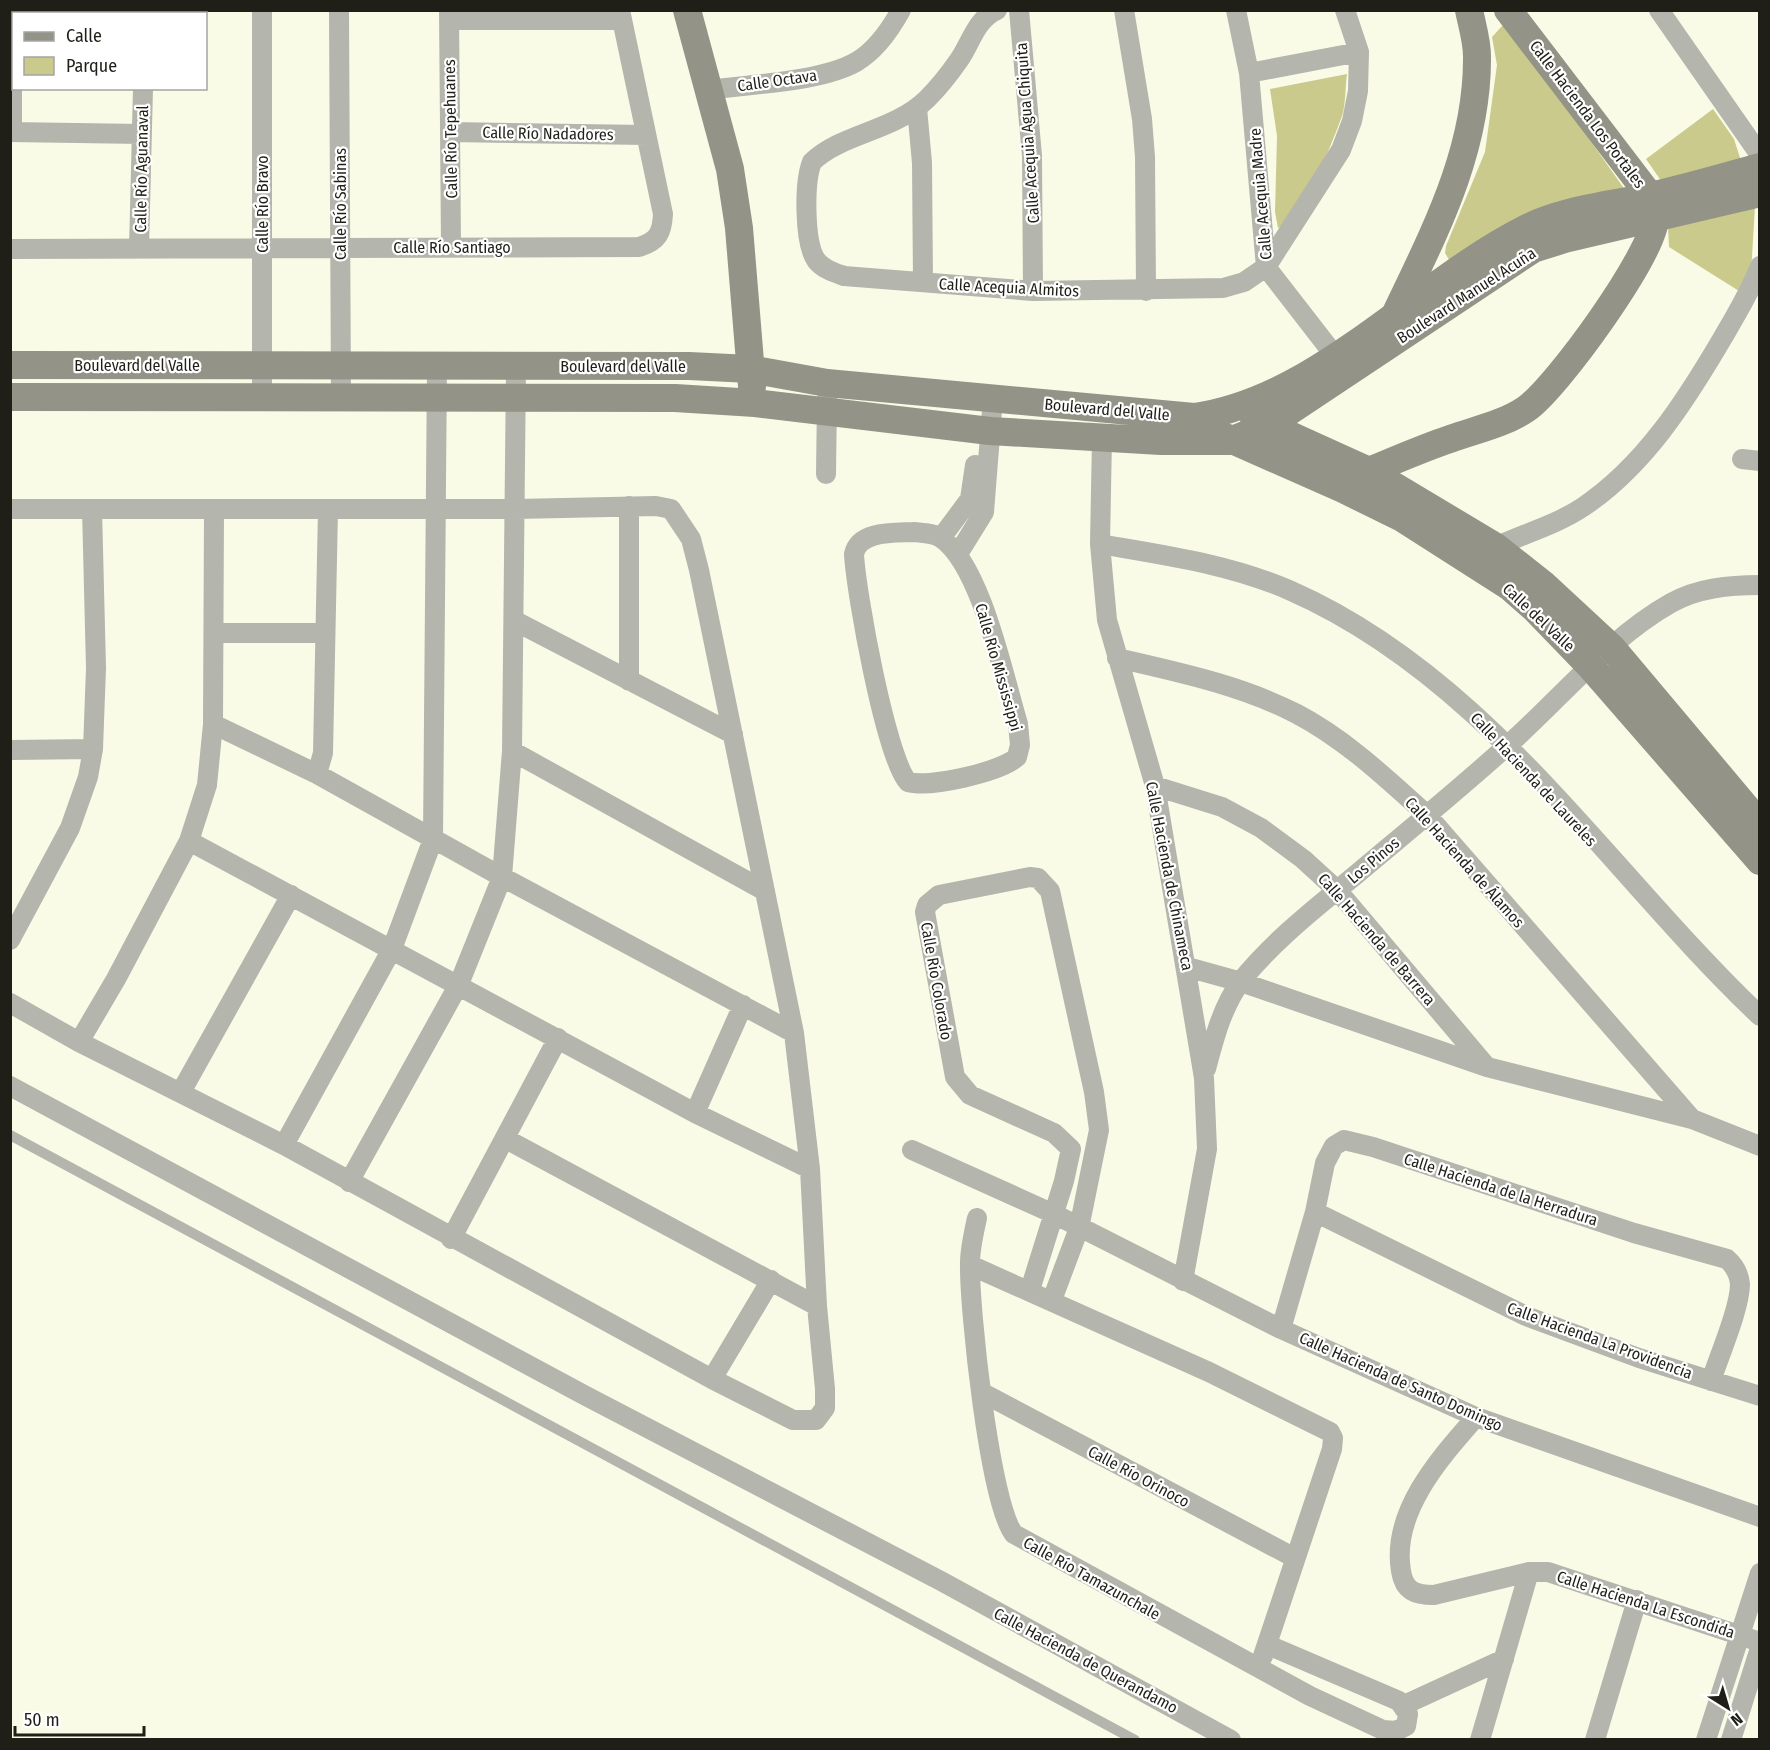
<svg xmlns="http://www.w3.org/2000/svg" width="1770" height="1750" font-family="'Fira Sans Condensed',sans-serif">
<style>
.green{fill:#caca8c}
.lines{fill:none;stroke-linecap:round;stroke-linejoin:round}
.lane{stroke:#b4b5ac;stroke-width:10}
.street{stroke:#b4b5ac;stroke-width:20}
.secondary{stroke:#939387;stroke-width:28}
.labels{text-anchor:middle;stroke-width:4.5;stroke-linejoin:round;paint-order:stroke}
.street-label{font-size:16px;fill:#1f1f18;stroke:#fff}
</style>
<rect width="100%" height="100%" fill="#fafbe6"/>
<path class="green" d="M1502 26 1510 27 1628 194 1451 263 1445 253 1446 246 1485 152 1497 65 1492 37Z
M1347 74C1345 87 1346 103 1342 116 1333 141 1302 220 1278 228L1275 212 1277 136 1270 89Z
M1713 109 1734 139 1742 164 1664 185 1646 159Z
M1755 206 1751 274 1739 291 1669 247 1668 227Z"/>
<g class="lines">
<path class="lane" d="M10 1135 1135 1740"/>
<path class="street" d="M339 10 341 397
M449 10 451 247
M997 10C976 19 971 43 959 60 950 73 939 87 927 99 893 132 842 133 812 162 804 182 804 242 816 260 823 269 833 272 844 276L1033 291 1223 288 1244 282 1266 267 1341 150 1352 121 1358 91 1359 52 1345 10
M1019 10 1032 156 1033 291
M1124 10 1142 119 1145 157 1146 291
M1236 10 1249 73 1266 267 1335 356
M1659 10 1760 155
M144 14 145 10
M449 20H622
M12 22V132
M1249 73 1359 52
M710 90C750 84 821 82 856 62 875 51 890 30 901 10
M917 108 922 163 923 282
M10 132 142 134
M450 132 646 135
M10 249 639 247C658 241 662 233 663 214L620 10
M139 249 143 88
M262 397V10
M1102 438 1100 544 1107 620 1155 786 1204 1078 1207 1149 1183 1281
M1742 459 1760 461
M826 474 827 399
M629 506V681
M10 509H516L656 506 671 509 691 539 699 570 794 1033 810 1169 817 1306 825 1389V1408L816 1420H793L712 1379 284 1145 79 1042 10 1003
M914 532C923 533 934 533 941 538 981 565 1004 678 1018 724L1020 745 1017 757C1001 772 930 788 908 782 886 758 856 593 854 554 859 530 895 533 914 532Z
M941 538 970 499 975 465
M1100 544C1164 555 1229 564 1289 590 1488 677 1607 871 1760 1016
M1487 551C1518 535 1553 527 1583 507 1644 466 1685 402 1722 339 1736 315 1750 292 1760 266
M958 554 984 512 993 398
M515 621 733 734
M214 633H325
M1117 658C1177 672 1241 685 1297 714 1345 739 1387 779 1427 815L1692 1119
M213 724 317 774 502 877 794 1033
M10 750 93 749
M512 751 765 891
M317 774 323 753 328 509
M1155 786 1222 807 1261 828 1303 859 1337 890 1486 1066
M189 841 695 1113 810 1169
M10 940 70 828 88 777 93 749 96 668 92 509
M1187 967 1241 982 1487 1067 1692 1119 1760 1146
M79 1042 116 979 189 841 207 785 213 724 214 510
M1206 1069C1214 1039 1222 1007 1241 981 1274 940 1318 906 1358 873 1408 831 1458 790 1507 746 1560 699 1609 638 1671 603 1698 588 1729 585 1760 585
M10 1086 586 1396 941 1581 1231 1740
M181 1092 291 895
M695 1113 743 1005
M506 1139 817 1306
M284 1145 392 949 433 839 437 365
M912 1150 1054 1214 1281 1329 1476 1417 1760 1517
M349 1182 459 984 502 877 512 751 516 366
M1315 1212 1526 1316 1639 1358 1760 1396
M977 1218C974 1232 970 1248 970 1263 969 1308 990 1505 1014 1534L1310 1696 1383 1730 1396 1731 1406 1726 1408 1714 1399 1701 1268 1645
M451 1239 558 1038
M970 1265 1209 1372 1330 1432 1333 1438 1332 1449 1263 1656
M1030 1290 1064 1181 1071 1149 1054 1133 970 1095 955 1077 925 912 927 905 939 895 1030 877 1038 878 1050 891 1094 1092 1099 1130 1079 1228 1052 1300
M1281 1329 1315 1212 1325 1163 1334 1146 1344 1140 1373 1147 1634 1233 1727 1259C1735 1266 1739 1274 1740 1284 1740 1308 1719 1356 1711 1381
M712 1379 771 1280
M983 1393 1295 1558
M1476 1417C1440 1458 1391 1512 1401 1571 1404 1591 1415 1595 1434 1595L1529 1572H1548L1760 1642
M1404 1705 1504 1659
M1480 1740 1529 1572
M1595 1740 1637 1600
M1706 1740 1760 1573
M1731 1740 1760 1648"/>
<path class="secondary" d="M687 10 730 169 739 228 752 386
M1396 313C1435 231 1478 150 1477 56 1477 41 1472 25 1469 10
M10 365 689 366 750 369 827 383 1194 417C1318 400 1417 283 1527 228 1565 209 1609 206 1650 196 1686 188 1723 177 1760 167
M10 397 675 398 755 403 990 431 1161 441H1230L1267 426 1533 249 1568 238 1760 193
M1254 419 1369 471 1496 547 1544 585 1612 648 1760 824
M1223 436 1343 489 1402 518 1510 587 1536 610 1591 667 1760 861
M1369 471C1396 460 1423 448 1450 439 1475 430 1504 424 1526 409 1556 389 1655 252 1655 218 1656 212 1651 203 1650 196L1508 10"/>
</g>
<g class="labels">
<g class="street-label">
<text transform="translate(777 80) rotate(-8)" y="6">Calle Octava</text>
<text transform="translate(1588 114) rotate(53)" y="6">Calle Hacienda Los Portales</text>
<text transform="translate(450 129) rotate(-91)" y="6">Calle Río Tepehuanes</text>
<text transform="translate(548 133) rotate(1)" y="6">Calle Río Nadadores</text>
<text transform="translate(1027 133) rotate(-94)" y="6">Calle Acequia Agua Chiquita</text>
<text transform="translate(141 169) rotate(-89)" y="6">Calle Río Aguanaval</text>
<text transform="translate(1260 194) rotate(-95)" y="6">Calle Acequia Madre</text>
<text transform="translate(262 204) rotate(-90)" y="6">Calle Río Bravo</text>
<text transform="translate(340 204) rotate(-90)" y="6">Calle Río Sabinas</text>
<text x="452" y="253">Calle Río Santiago</text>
<text transform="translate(1009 287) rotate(3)" y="6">Calle Acequia Almitos</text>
<text transform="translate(1466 295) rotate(-33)" y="6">Boulevard Manuel Acuña</text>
<text x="137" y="371">Boulevard del Valle</text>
<text x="623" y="372">Boulevard del Valle</text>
<text transform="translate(1107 409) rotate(5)" y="6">Boulevard del Valle</text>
<text transform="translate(1539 617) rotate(43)" y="6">Calle del Valle</text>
<text transform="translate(999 667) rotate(74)" y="6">Calle Río Mississippi</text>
<text transform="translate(1534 779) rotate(47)" y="6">Calle Hacienda de Laureles</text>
<text transform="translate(1373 860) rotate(-40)" y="6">Los Pinos</text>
<text transform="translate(1465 862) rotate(48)" y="6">Calle Hacienda de Álamos</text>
<text transform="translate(1170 876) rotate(79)" y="6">Calle Hacienda de Chinameca</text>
<text transform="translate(1377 939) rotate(49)" y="6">Calle Hacienda de Barrera</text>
<text transform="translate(937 981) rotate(80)" y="6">Calle Río Colorado</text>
<text transform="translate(1501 1189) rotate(18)" y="6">Calle Hacienda de la Herradura</text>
<text transform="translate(1600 1340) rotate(20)" y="6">Calle Hacienda La Providencia</text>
<text transform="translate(1401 1381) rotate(24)" y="6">Calle Hacienda de Santo Domingo</text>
<text transform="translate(1139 1476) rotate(28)" y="6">Calle Río Orinoco</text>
<text transform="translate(1092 1578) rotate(29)" y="6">Calle Río Tamazunchale</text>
<text transform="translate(1646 1604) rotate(18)" y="6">Calle Hacienda La Escondida</text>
<text transform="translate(1086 1660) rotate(28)" y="6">Calle Hacienda de Querandamo</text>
</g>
</g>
<rect width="1770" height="1750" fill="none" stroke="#1f1f18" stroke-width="24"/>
<rect x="12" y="12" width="195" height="78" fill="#ffffff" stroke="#a5a5a3" stroke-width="1.5"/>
<rect x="24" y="32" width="30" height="9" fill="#939387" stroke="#a5a5a3" stroke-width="1.5"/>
<text x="66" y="42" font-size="18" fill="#1f1f18">Calle</text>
<rect x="24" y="57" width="30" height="18" fill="#caca8c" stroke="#a5a5a3" stroke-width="1.5"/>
<text x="66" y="72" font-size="18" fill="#1f1f18">Parque</text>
<g transform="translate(1728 1708) rotate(143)" stroke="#ffffff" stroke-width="4.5" paint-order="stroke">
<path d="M0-4.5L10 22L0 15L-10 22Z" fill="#1f1f18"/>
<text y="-9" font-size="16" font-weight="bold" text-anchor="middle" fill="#1f1f18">N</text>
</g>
<path d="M15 1726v9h129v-9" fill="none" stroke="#1f1f18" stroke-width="3"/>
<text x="24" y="1726" font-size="18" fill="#1f1f18" stroke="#ffffff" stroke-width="4.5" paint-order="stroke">50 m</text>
</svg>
